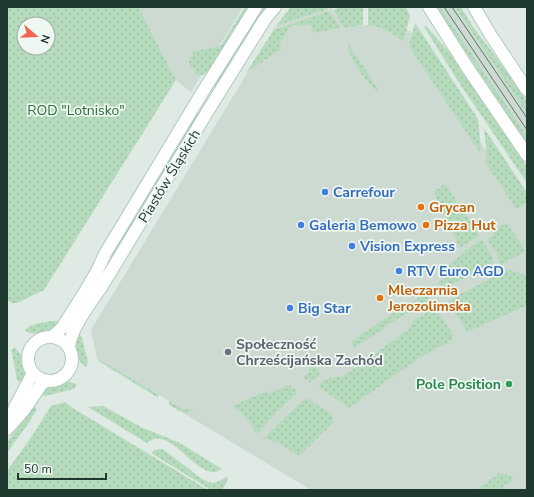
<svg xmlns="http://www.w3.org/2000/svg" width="534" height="497" font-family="'Nunito Sans',sans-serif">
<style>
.built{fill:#ccdad2}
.grass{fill:url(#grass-dots);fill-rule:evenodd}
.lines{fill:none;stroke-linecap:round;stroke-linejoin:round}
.secondary-casing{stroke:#b1cabd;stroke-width:14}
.secondary{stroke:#fff;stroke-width:12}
.tram{stroke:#59756a;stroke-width:1}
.shop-dot{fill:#3f7fe0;stroke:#eef7f1;stroke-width:1.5}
.food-dot{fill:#e8710a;stroke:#eef7f1;stroke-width:1.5}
.worship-dot{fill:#6b7280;stroke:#eef7f1;stroke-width:1.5}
.leisure-dot{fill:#2e9e5b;stroke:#eef7f1;stroke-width:1.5}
.labels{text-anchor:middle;stroke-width:3.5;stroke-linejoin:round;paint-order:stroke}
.park-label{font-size:14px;fill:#2a703c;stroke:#eef7f1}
.street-label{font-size:14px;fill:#20392f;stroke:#eef7f1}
.shop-label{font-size:14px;font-weight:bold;fill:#366cbe;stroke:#eef7f1;text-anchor:start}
.food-label{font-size:14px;font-weight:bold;fill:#c56008;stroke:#eef7f1;text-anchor:start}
.worship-label{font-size:14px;font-weight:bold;fill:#5b616d;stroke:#eef7f1;text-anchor:start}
.leisure-label{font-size:14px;font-weight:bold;fill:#27864d;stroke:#eef7f1;text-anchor:end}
</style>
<defs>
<pattern id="grass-dots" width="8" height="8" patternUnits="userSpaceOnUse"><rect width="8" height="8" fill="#b6dbbc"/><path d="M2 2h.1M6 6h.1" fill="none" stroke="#9cbda2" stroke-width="1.8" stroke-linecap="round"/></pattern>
</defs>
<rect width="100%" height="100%" fill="#deeae3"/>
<path class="built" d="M138 7H243L191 92 176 80Z
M440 7H455L527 114V136Z
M331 8 345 28 366 25 381 27 393 32 403 41 406 30 411 32 468 125 527 207V490H311L185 414 183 409 97 358 91 330 276 26Z"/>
<path class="grass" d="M7 7H138L176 80 44 290 17 303H12L7 300ZM24 24H48V48H24Z
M245 7H249L209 71C204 76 199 76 194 73L196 70 190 66 189 61 190 58 193 56 192 52 220 46 222 44Z
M262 7H266L216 86H214V84Z
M291 7H326L328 9 276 26Z
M341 7H363V25L345 28 333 10Z
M368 7H406L410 16 403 42C392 31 384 28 368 25Z
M436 7H440L527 136V144Z
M455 7H461L473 27 496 57 527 101V114Z
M329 11 340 28 312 33 311 25 290 26 279 45 281 49 246 73 274 30Z
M415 23 478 119 481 149 479 151 409 46Z
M426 26 450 53 527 167V183L456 78 424 27Z
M349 45 378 89 376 91C366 79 351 63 348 48Z
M197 112 199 114 84 306 77 310Z
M484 128 527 193V203L518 208 516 209 484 160 487 158Z
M445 184 479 235 460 248 441 208 434 192Z
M504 223 505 225 508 224 525 251 523 253 498 266C502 256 492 247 487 239L494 235 493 231Z
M480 240 482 241C486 247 494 255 493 263L442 290 438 283 446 274 444 271 463 253Z
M508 269 527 276V305L467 332 448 301Z
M422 295H428L430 297 429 301 400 317 355 348 351 342 396 311 410 300 412 303Z
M434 309 437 311 453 334 452 340 419 358 349 408 318 386 327 379 344 376 408 330 415 319Z
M52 321H56L61 323C50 330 37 337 25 331 31 322 43 323 52 321Z
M77 333 80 335 82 338 88 362 86 367C79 363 76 354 75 347 75 342 76 337 77 333Z
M14 347 19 352 22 357 25 375 23 385 17 380 12 353 11 351Z
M97 358 159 395 158 397H157L100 362Z
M315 365 320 374 310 382 303 377 310 372 308 369Z
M69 382 77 384 74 389 45 396 39 394C46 386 59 384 69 382Z
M288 385 296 390 297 393 276 413 257 434C250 423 246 415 234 408V406L239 403 267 391 269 394Z
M306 398 332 414 333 423 299 456 280 444 264 438 284 418Z
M169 401 183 409 195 410 185 414 169 405Z
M65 402 71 407 208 490H7V471L32 436 51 406Z
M33 406 37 409 30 421 7 453V442Z
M103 406 141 427 180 443 222 469C219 471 217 472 214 472 192 473 169 424 147 443L88 407Z
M160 449 164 450C172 456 181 463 189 469 195 474 201 479 208 482 215 484 221 481 226 477L228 479 222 490H211L151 453 155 450Z
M500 473 512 476 513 480 499 490H476Z"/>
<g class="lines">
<g class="secondary-casing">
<path id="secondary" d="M429 7 467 67 527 155
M474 7 490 34 527 90
M52 337 62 328 83 295 96 273 106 252 120 229 205 88 256 7
M28 359a22 22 0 1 1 44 0a22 22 0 1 1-44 0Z
M69 348C70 329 91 302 102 286L206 114 265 19 275 7
M9 423 15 407 33 373
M7 429 24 410 41 385 46 380"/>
</g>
<use href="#secondary" class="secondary"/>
<path class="tram" d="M444 7 527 130
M452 7 527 118"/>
</g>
<g class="shop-dot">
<circle cx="325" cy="192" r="4"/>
<circle cx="301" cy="225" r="4"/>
<circle cx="352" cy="246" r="4"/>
<circle cx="399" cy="271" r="4"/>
<circle cx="290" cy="308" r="4"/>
</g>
<g class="food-dot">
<circle cx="421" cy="207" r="4"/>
<circle cx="426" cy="225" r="4"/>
<circle cx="380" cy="298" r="4"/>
</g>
<circle class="worship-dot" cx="228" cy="352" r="4"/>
<circle class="leisure-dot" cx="509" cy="384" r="4"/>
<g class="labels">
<g class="park-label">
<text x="76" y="115">ROD "Lotnisko"</text>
</g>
<g class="street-label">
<text transform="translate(169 176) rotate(-59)" y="5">Piastów Śląskich</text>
</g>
<g class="shop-label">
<text x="333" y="197">Carrefour</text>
<text x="309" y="230">Galeria Bemowo</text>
<text x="360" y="251">Vision Express</text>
<text x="407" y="276">RTV Euro AGD</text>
<text x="298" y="313">Big Star</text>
</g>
<g class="food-label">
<text x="429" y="212">Grycan</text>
<text x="434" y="230">Pizza Hut</text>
<text x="388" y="295">Mleczarnia<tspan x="388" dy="16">Jerozolimska</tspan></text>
</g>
<g class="worship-label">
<text x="236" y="349">Społeczność<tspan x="236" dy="16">Chrześcijańska Zachód</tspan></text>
</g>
<g class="leisure-label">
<text x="501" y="389">Pole Position</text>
</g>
</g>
<rect width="534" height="497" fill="none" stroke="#20392f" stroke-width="16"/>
<g transform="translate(36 36) rotate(109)"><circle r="19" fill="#eef7f1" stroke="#9caba3"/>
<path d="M0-3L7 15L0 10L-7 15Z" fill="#f26654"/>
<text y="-6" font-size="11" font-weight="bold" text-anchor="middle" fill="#20392f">N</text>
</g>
<path d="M18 473v6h88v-6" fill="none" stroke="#20392f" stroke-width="2"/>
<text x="24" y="473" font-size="12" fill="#20392f" stroke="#eef7f1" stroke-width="3" paint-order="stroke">50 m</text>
</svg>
